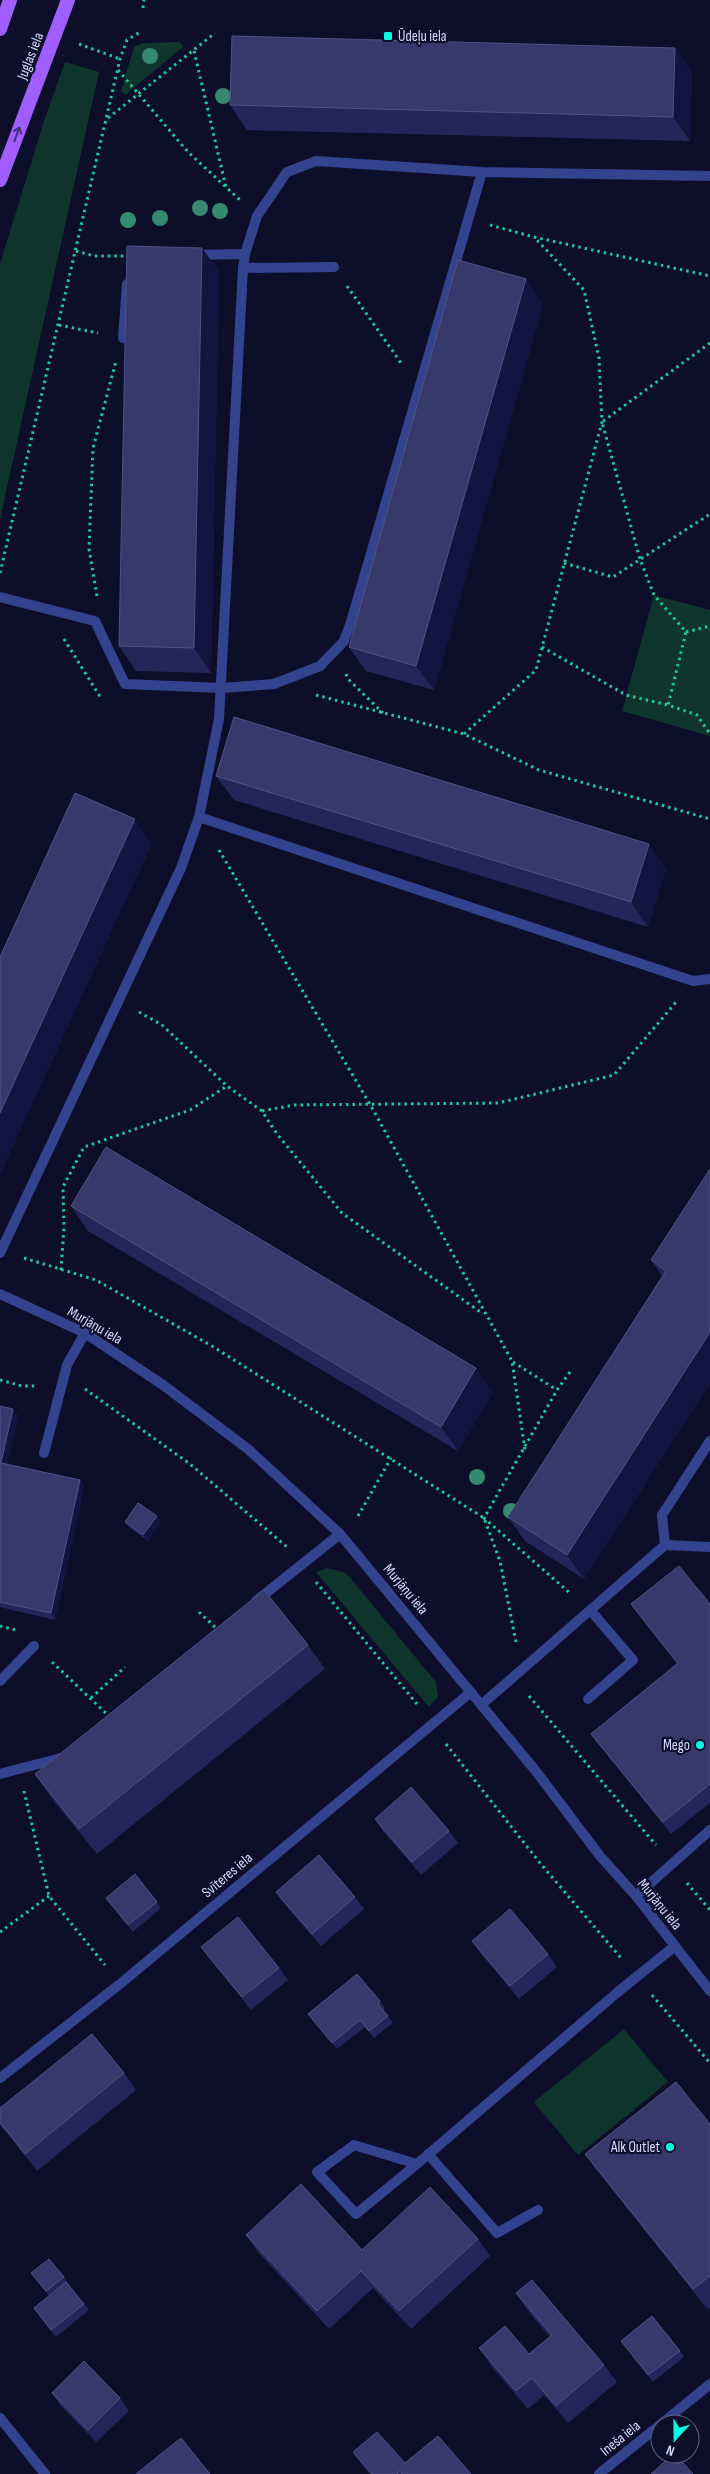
<svg xmlns="http://www.w3.org/2000/svg" width="710" height="2474" font-family="'Sofia Sans Condensed',sans-serif">
<style>
.green{fill:#10352c}
.lines{fill:none;stroke-linecap:round;stroke-linejoin:round}
.path{stroke:#22c89a;stroke-width:3;stroke-dasharray:2.5 4;stroke-linecap:butt}
.service{stroke:#33438e;stroke-width:10}
.minor{stroke:#33438e;stroke-width:10}
.tertiary{stroke:#33438e;stroke-width:10}
.primary{stroke:#a05eff;stroke-width:14}
.tree{fill:#35896f}
.wall{fill:#242659}
.shaded-wall{fill:#13143f}
.building{fill:#38396b;stroke:#515282}
.oneway{stroke:#482f7f}
.poi-dot{fill:#03ffe3;stroke:#0d0f2a;stroke-width:2}
.labels{text-anchor:middle;stroke-width:4.5;stroke-linejoin:round;paint-order:stroke}
.poi-label{font-size:15px;fill:#d7dbff;stroke:#0d0f2a;text-anchor:end}
.street-label{font-size:15px;fill:#d7dbff;stroke:#0d0f2a}
</style>
<rect width="100%" height="100%" fill="#0d0f2a"/>
<path class="green" d="M180 42 183 47 125 95 121 91 134 47 143 43Z
M65 62 99 72 0 519V264L44 121Z
M654 595 710 610V736L622 711Z
M327 1568 346 1573 436 1682 438 1697 429 1707 316 1572Z
M624 2029 668 2082 578 2155 534 2102Z"/>
<g class="lines">
<path class="path" d="M143 8 144 0
M79 44 120 59
M194 51 226 187
M118 70 188 152 240 200
M108 118 215 33
M490 225 534 237 710 276
M76 251 94 256H129
M347 286 401 363
M59 325 98 333
M710 343 602 422 640 559 654 595 686 632 668 705 697 715 710 734
M564 563 613 577 710 514
M0 573 120 59 127 40 142 31
M97 596 89 549 93 448 116 361
M686 632 710 626
M64 639 99 695 104 696
M542 647 626 695 668 705
M346 674 348 679 383 713
M316 695 464 734 539 770 710 819
M464 734 536 670 602 422 599 358 584 290 534 237
M219 850 371 1106 512 1361 525 1450
M139 1012 162 1025 227 1086 262 1111 277 1134 342 1213 483 1314
M262 1111 294 1105 498 1103 614 1075 677 1001
M24 1258 96 1280 212 1346 484 1518 500 1561 516 1642
M61 1270 64 1227 63 1187 84 1147 190 1110 227 1086
M513 1362 557 1390
M570 1372 557 1390 484 1518 571 1594
M0 1380 22 1386H37
M85 1389 190 1464 287 1547
M358 1516 391 1458
M316 1582 417 1704
M199 1612 218 1630
M0 1626 16 1630
M52 1662 111 1718
M529 1696 656 1845
M91 1698 125 1667
M446 1744 540 1863 621 1958
M24 1791 49 1896 105 1965
M687 1883 710 1910
M0 1932 49 1896
M652 1995 710 2063"/>
<path class="service" d="M193 255 245 254
M123 338 127 284
M588 1699 633 1660 591 1611
M619 1991 675 1946"/>
<path class="minor" d="M243 268 334 267
M0 597 95 621 125 684 222 688 274 684 320 666 344 641 351 622 482 172
M199 817 693 981 710 979
M0 1253 181 868 199 817 219 719 243 268 245 254 257 216 287 172 316 161 482 172 710 176
M44 1453 67 1365 85 1333
M665 1545 710 1547
M256 1601 340 1534
M0 1681 34 1646
M481 1705 665 1545 662 1515 710 1441
M0 1774 61 1758
M636 1896 710 1830
M0 2078 120 1984 471 1692
M428 2154 497 2233 538 2210
M417 2164 356 2214 317 2172 354 2145 417 2164 619 1991
M0 2418 45 2474
M661 2424 710 2384
M599 2474 660 2425"/>
<path class="tertiary" d="M0 1294 85 1333 163 1385 248 1449 340 1534 535 1770 600 1856 636 1896 710 1991"/>
<path class="primary" d="M0 29 10 0
M0 180 68 0"/>
</g>
<g class="tree">
<circle cx="150" cy="56" r="8"/>
<circle cx="223" cy="96" r="8"/>
<circle cx="200" cy="208" r="8"/>
<circle cx="220" cy="211" r="8"/>
<circle cx="160" cy="218" r="8"/>
<circle cx="128" cy="220" r="8"/>
<circle cx="477" cy="1477" r="8"/>
<circle cx="511" cy="1511" r="8"/>
</g>
<path class="wall" d="M675 48 692 72 690 141 247 130 230 105Z
M202 248 219 272 211 673 136 671 119 646Z
M526 279 543 304 434 690 366 671 349 647Z
M216 776 666 869 648 927 234 800Z
M710 1169V1383L584 1579 525 1541 508 1517 662 1276 651 1260Z
M71 1206 476 1368 493 1392 458 1451 88 1231Z
M0 1406 13 1409 18 1416 7 1464 80 1480 84 1487 55 1620 0 1607Z
M157 1516 161 1522 148 1541 130 1528 125 1522Z
M631 1604H710V1803L671 1834 600 1746 591 1734 677 1664 640 1617Z
M308 1645 325 1669 97 1854 52 1799 35 1774Z
M375 1819 449 1831 458 1843 421 1875 383 1831Z
M276 1892 355 1897 364 1909 321 1946 285 1905Z
M106 1898 157 1902 161 1908 133 1932Z
M472 1941 548 1954 557 1967 519 1999 481 1954Z
M201 1947 279 1968 288 1980 251 2010 210 1959Z
M380 2001 385 2008 383 2010 393 2023 374 2038 365 2027 337 2049 308 2014Z
M124 2073 136 2090 37 2171 0 2124V2108Z
M710 2124V2308L708 2310 600 2174 585 2154Z
M246 2235 362 2250 478 2239 490 2256 411 2329 373 2288 329 2329 258 2252Z
M31 2273 64 2277 68 2284 89 2310 56 2337 34 2308 49 2296Z
M516 2293 604 2365 617 2382 568 2423 544 2395 528 2409 491 2366 479 2348 529 2354 550 2337 528 2311Z
M621 2341 680 2351 684 2357 653 2382Z
M52 2393 120 2398 129 2411 96 2442 60 2405Z
M353 2452 405 2463 471 2474H370L362 2465Z"/>
<path class="shaded-wall" d="M675 48 692 72 690 141 673 117Z
M202 248 219 272 211 673 194 648Z
M526 279 543 304 434 690 416 666Z
M135 819 152 844 0 1175V1113Z
M649 844 666 869 648 927 631 902Z
M710 1332V1383L584 1579 567 1555Z
M476 1368 493 1392 458 1451 441 1427Z
M13 1409 18 1416 6 1470 1 1463Z
M80 1480 84 1487 55 1620 51 1613Z
M157 1516 161 1522 148 1541 143 1535Z"/>
<path class="building" d="M232 36 675 48 673 117 230 105Z
M127 246 202 248 194 648 119 646Z
M458 260 526 279 416 666 349 647Z
M234 717 649 844 631 902 216 776Z
M75 793 135 819 0 1113V957Z
M106 1147 476 1368 441 1427 71 1206Z
M710 1169V1332L567 1555 508 1517 666 1271 651 1260Z
M0 1406 13 1409 1 1463 80 1480 51 1613 0 1602Z
M138 1503 157 1516 143 1535 125 1522Z
M679 1566 710 1604V1784L663 1822 591 1734 678 1663 631 1604Z
M264 1590 308 1645 79 1829 35 1774Z
M411 1787 449 1831 412 1862 375 1819Z
M319 1855 355 1897 312 1934 276 1892Z
M135 1874 157 1902 128 1925 106 1898Z
M510 1909 548 1954 510 1986 472 1941Z
M238 1917 279 1968 242 1997 201 1947Z
M357 1974 380 2001 378 2004 388 2016 369 2031 360 2020 332 2043 308 2014Z
M92 2034 124 2073 25 2154 0 2123V2108Z
M676 2082 710 2124V2276L693 2289 585 2154Z
M301 2184 362 2250 430 2187 478 2239 399 2311 361 2271 317 2311 246 2235Z
M49 2259 64 2277 46 2291 31 2273Z
M532 2280 604 2365 556 2406 532 2378 516 2391 479 2348 505 2326 529 2354 552 2335 516 2293Z
M66 2282 84 2304 51 2330 34 2308Z
M652 2316 680 2351 648 2375 621 2341Z
M84 2361 120 2398 88 2430 52 2393Z
M377 2432 405 2463 438 2436 471 2474H402L400 2471 397 2474H372L353 2452Z
M181 2438 210 2474H136Z
M673 2454H675L693 2474H651Z"/>
<defs><path id="oneway-shaft" d="M-6 0H5M1.5-3L5.5 0L1.5 3" fill="none" stroke-width="1.6" stroke-linecap="round" stroke-linejoin="round" transform="scale(1.25)"/></defs>
<use class="oneway" href="#oneway-shaft" transform="translate(17 134) rotate(-70)"/>
<g class="poi-dot">
<rect x="383" y="31" width="10" height="10" rx="2.5"/>
<circle cx="700" cy="1745" r="5"/>
<circle cx="670" cy="2147" r="5"/>
</g>
<g class="labels">
<g class="poi-label">
<text x="398" y="41" text-anchor="start">Ūdeļu iela</text>
<text x="690" y="1750">Mego</text>
<text x="660" y="2152">Alk Outlet</text>
</g>
<g class="street-label">
<text transform="translate(30 56) rotate(-69)" y="5">Juglas iela</text>
<text transform="translate(95 1325) rotate(30)" y="5">Murjāņu iela</text>
<text transform="translate(406 1589) rotate(50)" y="5">Murjāņu iela</text>
<text transform="translate(227 1875) rotate(-40)" y="5">Svīteres iela</text>
<text transform="translate(660 1904) rotate(51)" y="5">Murjāņu iela</text>
<text transform="translate(620 2438) rotate(-39)" y="5">Ineša iela</text>
</g>
</g>
<g transform="translate(675 2439) rotate(201)"><circle r="24" fill="#0d0f2a" stroke="#5e617f"/>
<path d="M0-4L9 19L0 12L-9 19Z" fill="#03ffe3"/>
<text y="-8" font-size="14" font-weight="bold" text-anchor="middle" fill="#d7dbff">N</text>
</g>
</svg>
